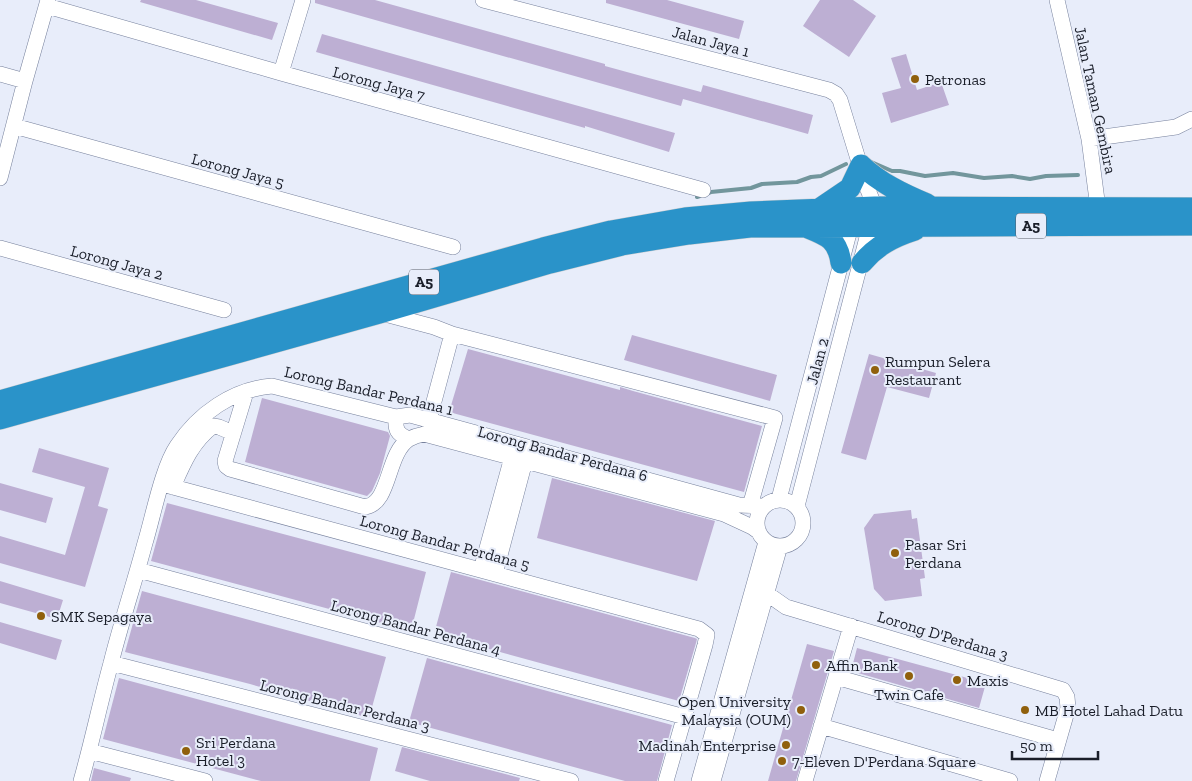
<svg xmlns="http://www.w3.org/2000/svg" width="1192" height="781" font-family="'Zilla Slab',serif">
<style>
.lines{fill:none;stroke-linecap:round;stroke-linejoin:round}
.stream{stroke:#72969c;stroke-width:4}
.building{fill:#bdafd3}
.minor-casing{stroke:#76809c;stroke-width:16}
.highway-casing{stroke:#cdced0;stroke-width:22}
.minor{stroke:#fff;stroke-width:15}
.highway{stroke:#2a93c9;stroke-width:21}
.poi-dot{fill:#90600c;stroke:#e8edfa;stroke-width:2}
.labels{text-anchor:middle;stroke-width:4;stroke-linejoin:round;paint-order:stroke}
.shield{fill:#e8edfa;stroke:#585c68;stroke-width:1}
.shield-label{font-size:15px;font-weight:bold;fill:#1a1e29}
.street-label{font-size:16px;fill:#1a1e29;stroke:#e8edfa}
.poi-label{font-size:16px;fill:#1a1e29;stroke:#e8edfa;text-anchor:start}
</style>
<rect width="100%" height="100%" fill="#e8edfa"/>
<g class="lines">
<path class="stream" d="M869 161 892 171H900L925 176 953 173 984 178 1012 176 1030 179 1046 176 1078 175
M697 197 711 192 751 188 762 184 797 182 811 177 821 176 846 164"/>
</g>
<path class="building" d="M141 0H196L278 23 272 40 140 2Z
M315 0H375L605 64V66L645 77 701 92 703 85 813 115 808 134 683 99 681 106 315 3Z
M606 0H667L744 21 739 39 606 3Z
M820 0H853L876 16 849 57 803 26Z
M322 34 675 133 669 152 585 126V128L316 52Z
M906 54 917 90 941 82 949 105 891 123 882 93 901 88 891 58Z
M632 335 777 375 770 401 624 360Z
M468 349 620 390V387L633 391 762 426 744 492 449 412Z
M869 354 936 373 929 398 887 387 866 460 841 453Z
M262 398 388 432 390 436 380 473 372 491 367 496 245 462Z
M39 448 109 468 98 506 108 509 85 587 0 563V536L65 555 85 487 32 472Z
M552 478 715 521 697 581 537 538Z
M0 483 53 498 46 523 0 510Z
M167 503 426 572 411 631 151 561Z
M911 510 912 519 917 518 925 578 920 579 922 596 885 601 874 589 864 528 874 514Z
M451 572 695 638 697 639 696 643 679 701 434 634Z
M0 581 63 600 57 619 0 603Z
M142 591 386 657 369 718 250 684 125 652Z
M0 622 62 640 56 660 0 643Z
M807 644 834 651 796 781H768Z
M857 648 986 683 979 708 851 671Z
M427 658 672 725 657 781H625L409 722Z
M119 678 378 748 370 781H261L103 739Z
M402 747 520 778 519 781H430L395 771Z
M94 768 131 778 130 781H91Z"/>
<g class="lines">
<g class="minor-casing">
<path id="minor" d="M483 0 829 90 836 94 840 100 866 185 875 207 797 506
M1057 0 1089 139 1098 208
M47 6 281 73 703 190
M281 73 303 0
M0 74 25 81
M14 126 453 247
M1089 139 1176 127 1192 119
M0 178 25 81 48 0
M0 248 224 310
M381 313 434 327 452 334 775 418 750 506
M246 392 225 461 226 466 230 469 365 507C391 503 386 454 409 439 413 437 419 435 424 434L724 514 752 527 759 532
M396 417C395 430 397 434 409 439
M429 420 452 334
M162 484 699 629 707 635 705 645 666 781
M173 487C183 464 192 442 213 426L219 427 233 433
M779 499 853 218
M757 523a23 23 0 1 1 46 0a23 23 0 1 1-46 0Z
M138 570 685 717
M481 570 512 457
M495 574 525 461
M766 593 786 607 1063 690 1067 697 1068 708 1047 781
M111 663 571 781
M836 677 1058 740
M821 726 1010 781
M89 751 205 781
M81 781C92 742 100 703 111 663 121 623 134 584 145 543 153 517 162 468 177 446 198 414 233 389 272 386L396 417 410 415 739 505 764 506
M699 781 766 542
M713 781 780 546
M805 781 851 626"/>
</g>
<g class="highway-casing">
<path id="highway" d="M819 209 850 188 861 165C880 183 903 194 927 204
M808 228C828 236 838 240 841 263
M862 263C876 246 893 237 915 230
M0 401 543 248 611 231 685 218 751 212 875 207 1192 208
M0 419 380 313 550 263 622 245 689 234 750 227 1192 225"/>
</g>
<use href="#minor" class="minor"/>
<use href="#highway" class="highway"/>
</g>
<g class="poi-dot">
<circle cx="915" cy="79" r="5"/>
<circle cx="875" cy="370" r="5"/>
<circle cx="895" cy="553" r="5"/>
<circle cx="41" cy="616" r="5"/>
<circle cx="816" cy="665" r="5"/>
<circle cx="909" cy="676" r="5"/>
<circle cx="957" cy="680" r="5"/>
<circle cx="801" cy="710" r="5"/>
<circle cx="1025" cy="710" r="5"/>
<circle cx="786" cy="745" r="5"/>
<circle cx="186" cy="751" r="5"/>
<circle cx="782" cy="761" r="5"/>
</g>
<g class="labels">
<g class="shield">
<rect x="1016" y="213.5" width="30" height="25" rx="4"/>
<rect x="409" y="269.5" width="30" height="25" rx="4"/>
</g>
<g class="shield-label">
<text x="1031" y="231">A5</text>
<text x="424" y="287">A5</text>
</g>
<g class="street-label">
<text transform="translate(711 41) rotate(15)" y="6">Jalan Jaya 1</text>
<text transform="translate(379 83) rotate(15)" y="6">Lorong Jaya 7</text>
<text transform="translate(1096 100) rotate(78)" y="6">Jalan Taman Gembira</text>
<text transform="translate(238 170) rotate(15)" y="6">Lorong Jaya 5</text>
<text transform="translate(117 262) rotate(15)" y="6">Lorong Jaya 2</text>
<text transform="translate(817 361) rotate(-75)" y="6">Jalan 2</text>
<text transform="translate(369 390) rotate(13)" y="6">Lorong Bandar Perdana 1</text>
<text transform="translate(563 453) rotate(15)" y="6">Lorong Bandar Perdana 6</text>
<text transform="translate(445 542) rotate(15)" y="6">Lorong Bandar Perdana 5</text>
<text transform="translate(416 627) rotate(15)" y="6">Lorong Bandar Perdana 4</text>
<text transform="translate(943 635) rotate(17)" y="6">Lorong D'Perdana 3</text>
<text transform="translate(345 705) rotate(14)" y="6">Lorong Bandar Perdana 3</text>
</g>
<g class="poi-label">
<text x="925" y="85">Petronas</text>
<text x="885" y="367">Rumpun Selera<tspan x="885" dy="18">Restaurant</tspan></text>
<text x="905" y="550">Pasar Sri<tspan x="905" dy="18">Perdana</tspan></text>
<text x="51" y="622">SMK Sepagaya</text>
<text x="826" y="671">Affin Bank</text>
<text x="967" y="686">Maxis</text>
<text x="909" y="700" text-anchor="middle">Twin Cafe</text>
<text x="791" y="707" text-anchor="end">Open University<tspan x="791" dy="18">Malaysia (OUM)</tspan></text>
<text x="1035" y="716">MB Hotel Lahad Datu</text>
<text x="196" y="748">Sri Perdana<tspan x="196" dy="18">Hotel 3</tspan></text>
<text x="776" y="751" text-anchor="end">Madinah Enterprise</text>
<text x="792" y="767">7-Eleven D'Perdana Square</text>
</g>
</g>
<path d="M1012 751v8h86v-8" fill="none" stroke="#1a1e29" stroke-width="2.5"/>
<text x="1020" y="751" font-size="15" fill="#1a1e29" stroke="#e8edfa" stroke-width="4" paint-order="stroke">50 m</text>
</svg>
